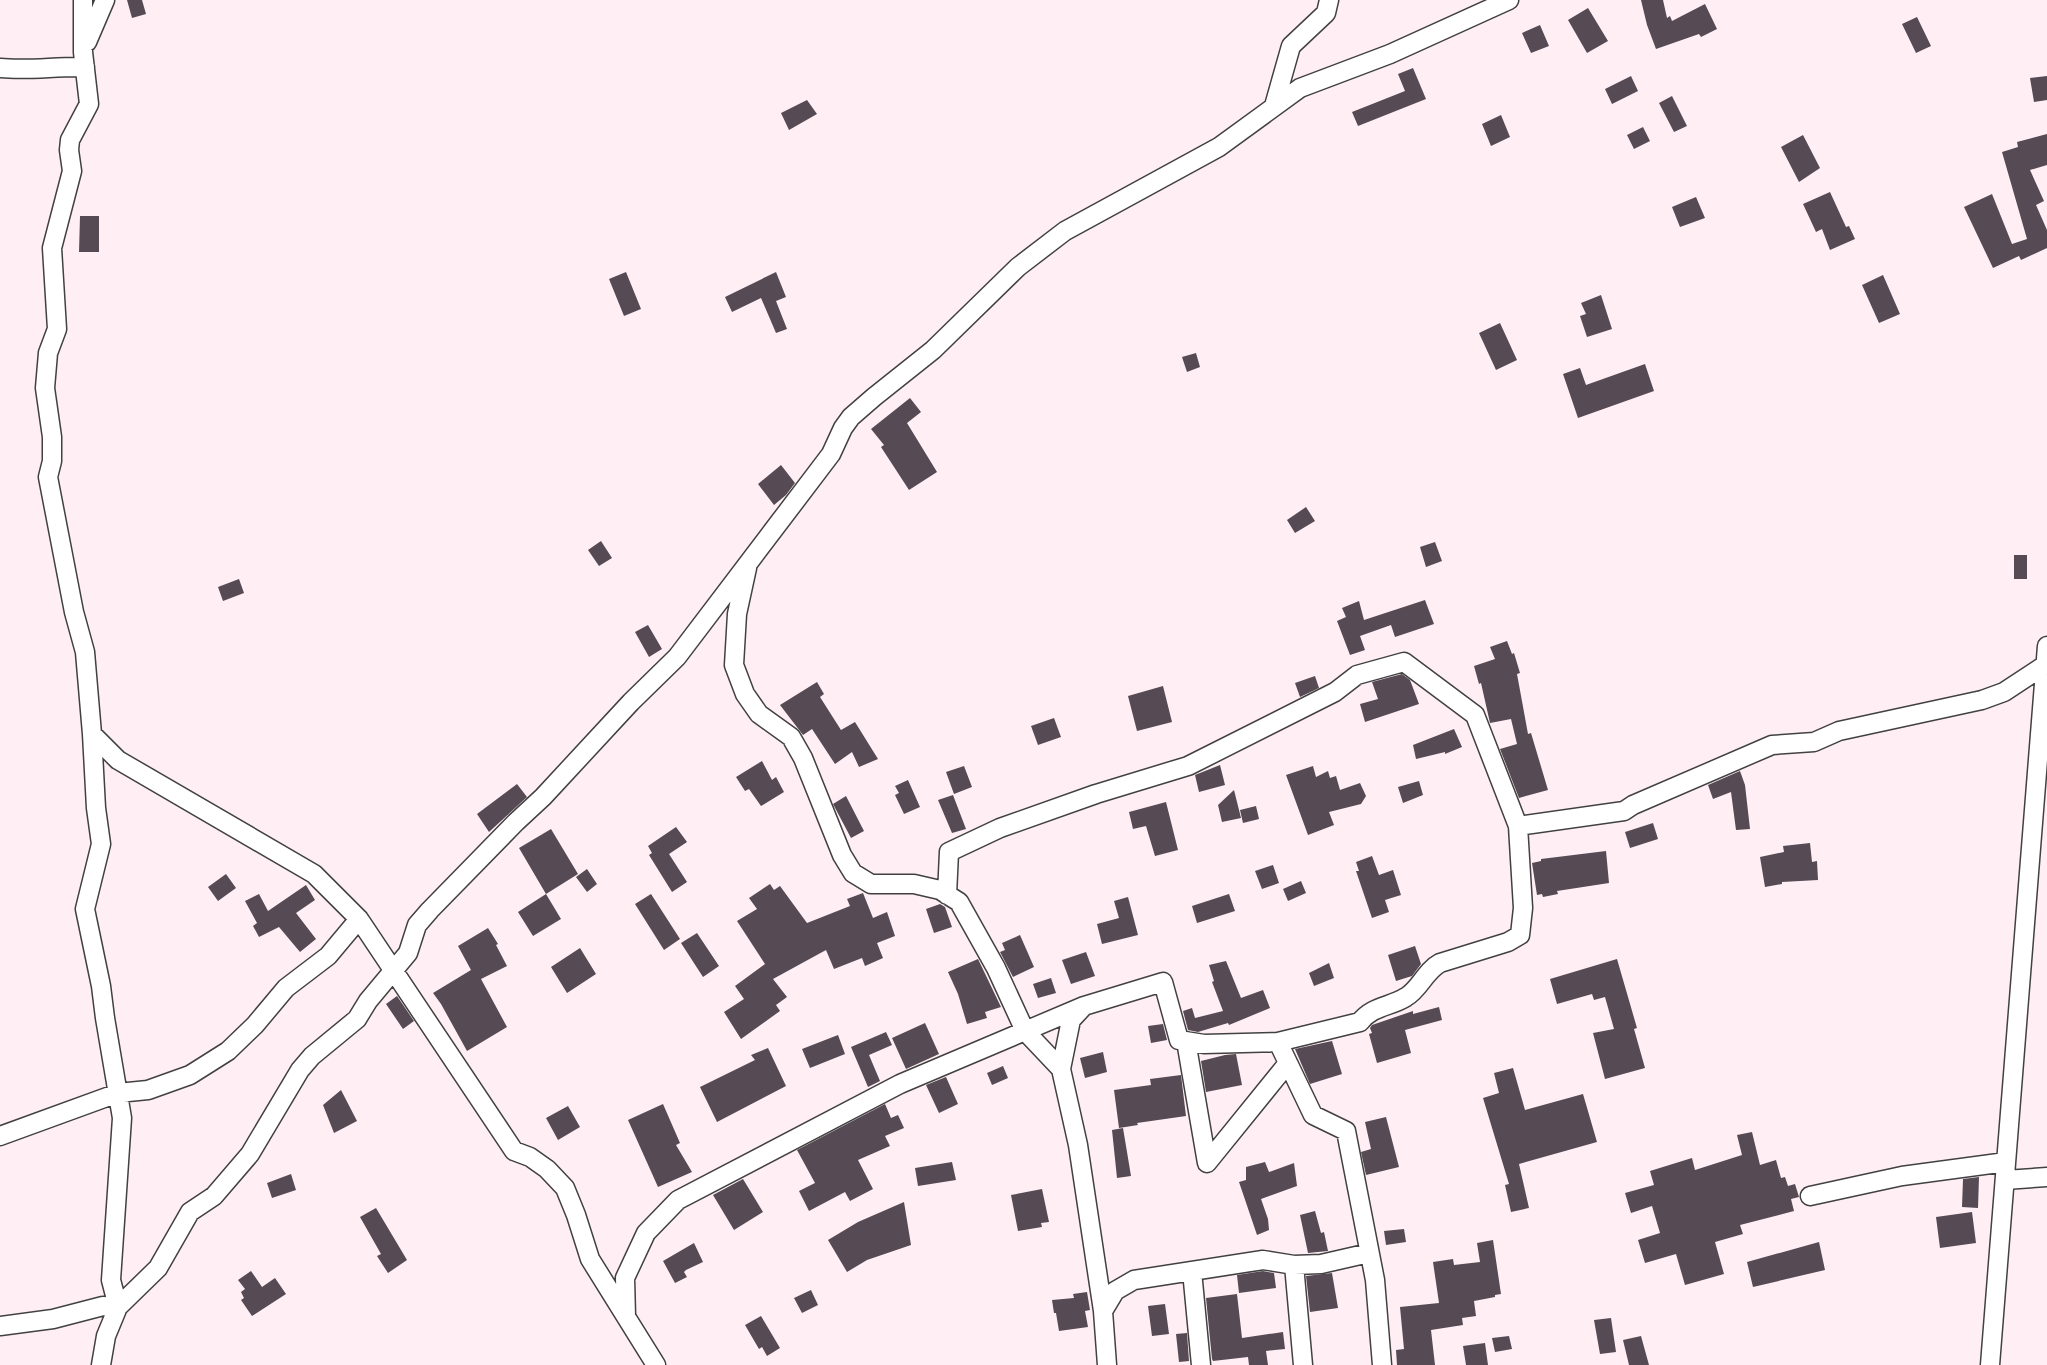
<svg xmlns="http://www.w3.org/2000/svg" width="2047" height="1365" font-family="'PT Serif',serif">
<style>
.building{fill:#564a54}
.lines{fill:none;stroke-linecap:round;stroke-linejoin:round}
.street-casing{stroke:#414141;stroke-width:21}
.street{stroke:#fff;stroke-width:18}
</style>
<rect width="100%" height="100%" fill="#ffeff4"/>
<path class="building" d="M127 0H142L146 14 132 18Z
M1641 0H1663L1667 18 1670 16 1672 21 1705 4 1717 29 1701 37 1699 34 1656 49 1647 25Z
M1588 8 1608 41 1587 53 1568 20Z
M1917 17 1931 46 1916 53 1902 24Z
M1540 25 1549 46 1531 53 1522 33Z
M1413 68 1426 99 1358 126 1352 112 1405 91 1398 74Z
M1631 76 1638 91 1612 104 1605 89Z
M2047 76V100L2034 102 2030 78Z
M1672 96 1687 126 1674 132 1659 103Z
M807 100 817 114 789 130 781 113Z
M1501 115 1510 137 1491 146 1482 124Z
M1643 127 1650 141 1634 149 1627 135Z
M2047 134V165L2030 170 2044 201 2036 205 2047 230V248L2021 260 2019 256 1993 268 1964 207 1992 194 2012 244 2027 239 2002 152 2018 147 2017 142Z
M1803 135 1820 168 1799 182 1781 147Z
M1830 192 1846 227 1849 226 1855 239 1830 250 1822 229 1816 232 1803 204Z
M1696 197 1705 218 1680 227 1672 207Z
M80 216H99V252H79Z
M626 272 641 309 624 316 609 279Z
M776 272 786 297 776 301 787 329 776 333 761 298 732 312 725 297Z
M1883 275 1900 314 1879 323 1862 285Z
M1601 295 1612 329 1587 337 1580 316 1586 314 1581 303Z
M1500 323 1517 360 1496 370 1479 333Z
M1196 353 1200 367 1187 372 1182 357Z
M1645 364 1654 391 1578 418 1563 374 1580 368 1586 385Z
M910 398 921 412 907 423 937 472 909 490 881 447 884 445 871 429Z
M781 465 795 483 786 495 774 505 758 484Z
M1306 507 1315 521 1295 533 1287 520Z
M601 541 612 558 599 566 588 550Z
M1435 542 1442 561 1426 567 1420 547Z
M2014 555H2027V579H2014Z
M239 579 244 593 223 601 218 587Z
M1425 600 1434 624 1395 637 1391 625 1360 636 1365 650 1350 655 1337 621 1346 617 1342 608 1359 601 1364 620Z
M648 625 662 649 649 657 635 632Z
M1507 641 1512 654 1514 653 1520 673 1517 674 1528 734 1531 733 1548 790 1519 798 1500 749 1517 744 1511 719 1490 723 1481 683 1479 684 1474 666 1495 659 1490 647Z
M1402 674 1410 680 1419 704 1365 722 1360 704 1378 699 1372 682Z
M1315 676 1319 688 1300 697 1295 683Z
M817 682 824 694 820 697 841 730 855 722 878 759 859 767 852 752 835 764 812 729 803 735 780 705Z
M1163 686 1172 722 1137 731 1128 696Z
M1054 718 1061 737 1038 745 1031 726Z
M1454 729 1462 747 1445 754V752L1416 759 1413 745Z
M762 761 772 780 776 777 784 792 761 806 749 789 745 791 736 777Z
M1220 765 1225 785 1199 792 1195 775Z
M964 766 972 787 954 794 946 772Z
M1313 766 1316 777 1328 771 1330 778 1336 776 1340 790 1360 783 1366 796 1361 804 1329 812 1334 825 1308 835 1286 775Z
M1740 771 1745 785 1750 829 1736 830 1731 792 1713 799 1708 785Z
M908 780 920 807 904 814 895 795 899 793 895 786Z
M1419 781 1423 795 1403 803 1398 787Z
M517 784 527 797 489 832 477 814Z
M1234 790 1241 818 1222 822 1218 805Z
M953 795 966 829 952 833 938 800Z
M846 796 864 831 851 838 833 804Z
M1166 802 1178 850 1155 856 1146 826 1133 829 1129 812Z
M1256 806 1259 819 1243 823 1240 810Z
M1653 823 1658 839 1630 848 1625 832Z
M676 827 687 842 669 854 687 882 672 892 649 855 652 853 648 846Z
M551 829 578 874 546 894 519 848Z
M1810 843 1812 862 1817 861 1818 880 1782 882V884L1765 887 1760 857 1784 852 1783 846Z
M1606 851 1609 883 1557 891 1558 894 1543 897 1542 894 1537 895 1532 863 1541 861V859Z
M1372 856 1379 875 1393 870 1401 895 1385 900 1389 912 1372 918 1356 871H1359L1356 862Z
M1273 865 1279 883 1262 889 1255 871Z
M587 869 597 884 587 892 576 877Z
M226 874 236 888 218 901 208 887Z
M1301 881 1306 893 1288 901 1283 889Z
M770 884 774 890 780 886 807 923 850 906 847 899 863 893 873 918 887 912 895 936 877 943 883 958 865 966 862 958 834 969 826 950 773 979 787 997 776 1005 780 1011 741 1039 724 1012 744 999 735 986 765 964 737 921 757 909 749 898Z
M306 885 315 900 296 913 316 939 300 952 279 927 259 937 253 926 257 923 245 901 259 894 268 911Z
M546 894 561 919 533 936 518 912Z
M651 894 680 939 664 950 635 904Z
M1229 894 1235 911 1197 923 1192 906Z
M1128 897 1138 935 1102 944 1097 924 1119 918 1114 901Z
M940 904 945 907 952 927 934 933 926 909Z
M488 928 498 944 496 945 507 966 481 979 507 1027 467 1051 441 1004 433 993 471 970 458 946Z
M697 933 719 966 703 977 681 943Z
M1020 935 1034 967 1013 977 1000 952 1005 950 1002 943Z
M1415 946 1421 964 1412 976 1396 981 1388 955Z
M580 948 596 974 567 993 551 967Z
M1086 952 1095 976 1071 984 1062 960Z
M978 959 1001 1007 985 1012 987 1018 967 1024 958 994 948 972Z
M1617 959 1637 1028 1634 1029 1645 1068 1605 1079 1593 1033 1614 1029 1605 997 1594 1000 1592 994 1557 1004 1550 979Z
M1226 961 1241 998 1263 990 1270 1008 1229 1025 1228 1023 1198 1032 1188 1030 1183 1011 1192 1008 1195 1018 1223 1011 1212 982 1214 981 1209 965Z
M1329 963 1334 978 1314 986 1309 973Z
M1051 978 1056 993 1038 998 1033 984Z
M397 996 414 1021 403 1029 386 1004Z
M1439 1007 1442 1020 1405 1030 1411 1053 1377 1063 1369 1034 1372 1033 1370 1028 1372 1025 1413 1011V1014Z
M925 1023 939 1054 906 1069 892 1038Z
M1163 1024 1167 1040 1151 1043 1148 1026Z
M886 1032 892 1045 869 1055 880 1081 868 1087 851 1047Z
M838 1035 845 1054 810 1068 802 1049Z
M1332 1041 1342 1074 1310 1084 1295 1049Z
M768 1048 786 1086 717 1122 700 1087 755 1060 751 1055Z
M1103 1052 1107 1072 1085 1078 1080 1058Z
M1236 1054 1242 1085 1206 1092 1201 1061 1225 1055Z
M1003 1066 1008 1078 992 1085 987 1073Z
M1513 1068 1525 1110 1583 1094 1597 1142 1519 1164 1529 1208 1511 1212 1505 1185 1509 1184 1483 1098 1499 1093 1494 1073Z
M1181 1075 1186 1116 1137 1123 1138 1125 1119 1128 1114 1090 1151 1085 1150 1079Z
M946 1077 958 1104 939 1113 926 1085Z
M341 1090 357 1121 334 1133 323 1105Z
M663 1104 680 1143 676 1145 692 1172 658 1187 628 1120Z
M885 1104 891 1118 898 1115 904 1128 885 1136 890 1146 858 1160 873 1189 850 1201 845 1192 809 1211 799 1191 815 1183 797 1150Z
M568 1106 580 1127 558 1140 546 1118Z
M1386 1117 1399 1167 1366 1175 1361 1152 1371 1149 1365 1122Z
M1123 1128 1131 1176 1117 1178 1112 1130Z
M1752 1132 1760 1165 1776 1160 1781 1178 1785 1177 1788 1186 1795 1184 1799 1197 1791 1199 1794 1211 1740 1225 1743 1234 1715 1242 1724 1274 1685 1285 1676 1254 1645 1263 1638 1240 1660 1233 1652 1206 1631 1213 1625 1193 1654 1185 1650 1171 1692 1158 1695 1170 1742 1155 1737 1135Z
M952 1162 956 1180 918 1186 915 1168Z
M1265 1162 1269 1172 1294 1163 1297 1186 1261 1199 1268 1219 1269 1230 1257 1235 1239 1182 1246 1180V1167Z
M291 1174 296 1190 272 1198 267 1183Z
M1979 1177 1978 1208 1962 1207 1963 1179Z
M743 1179 763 1212 734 1230 713 1195Z
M1042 1189 1049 1222 1041 1223 1042 1227 1018 1231 1011 1195Z
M904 1202 911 1245 867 1260 847 1272 828 1240 858 1222Z
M376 1208 407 1260 388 1273 377 1256 381 1254 360 1217Z
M1315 1211 1321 1233 1324 1232 1328 1251 1308 1253 1300 1215Z
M1972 1212 1976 1243 1940 1248 1936 1217Z
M1404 1229 1406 1242 1386 1245 1384 1231Z
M1493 1240 1501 1294 1495 1295V1297L1474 1301 1476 1316 1462 1318 1463 1325 1431 1330 1435 1365H1397L1396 1350 1404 1349 1400 1307 1439 1303 1433 1262 1453 1259 1454 1265 1480 1262 1477 1243Z
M1819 1242 1825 1270 1753 1287 1747 1262Z
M694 1243 703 1262 686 1270 684 1272 687 1277 675 1283 663 1261Z
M251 1271 262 1287 275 1278 286 1294 252 1316 241 1300 244 1298 241 1292 245 1289 238 1280Z
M1263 1271 1274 1273 1276 1288 1239 1293 1237 1275Z
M1332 1273 1338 1308 1310 1312 1306 1276Z
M811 1290 818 1305 802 1313 794 1298Z
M1087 1292 1090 1310 1085 1311 1088 1327 1059 1331 1056 1313H1054L1052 1300 1074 1298 1073 1294Z
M1237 1294 1242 1338 1283 1332 1285 1349 1266 1351 1268 1365H1249L1248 1357 1213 1361 1212 1359 1206 1298Z
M1165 1304 1169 1334 1152 1336 1148 1306Z
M761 1316 780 1348 767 1356 762 1347 759 1349 745 1325Z
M1611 1318 1616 1352 1600 1354 1594 1320Z
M1187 1333 1189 1361 1179 1362 1176 1334Z
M1509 1336 1512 1349 1495 1352 1492 1338Z
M1641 1336 1649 1365H1629L1623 1340Z
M1485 1343 1488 1365H1466L1463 1346Z"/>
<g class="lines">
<g class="street-casing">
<path id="street" d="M87 42 105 0
M0 68C28 71 57 66 85 67
M1274 106 1291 46 1326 13 1329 0
M747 568 737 614 734 665 745 694 759 714 791 737 803 758 842 855 853 873 871 884H914L940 890 959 902 996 968 1025 1031 1061 1069 1078 1145 1103 1311
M92 734 118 760 314 874 359 919 514 1151 530 1157 547 1169 565 1188 576 1215 590 1259 656 1365
M947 895 949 852 1000 828 1096 794 1188 766 1335 692 1357 675 1404 662 1475 715 1518 826
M1186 1041 1207 1163 1288 1063
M1061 1069 1071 1020 1084 1006 1163 982 1179 1040 1204 1044 1278 1042
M0 1136 118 1093 148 1090 190 1075 228 1051 255 1025 286 988 328 956 359 919
M2005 1180 2047 1177
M1810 1196 1902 1176 2006 1162
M1294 1265 1303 1365
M1192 1271 1201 1365
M626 1317 625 1278 646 1233 678 1200 900 1084 1084 1006
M0 1326 53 1319 103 1306 118 1307 111 1280 122 1118 105 1018 101 986 85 909 101 844 96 808 92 734 85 652 74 612 48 477 52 461V437L45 388 48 353 57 329 52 248 72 171 69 150 70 140 89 104 83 52V0
M101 1365 106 1336 118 1307 158 1268 190 1212 214 1196 250 1154 300 1070 312 1056 357 1019 368 1001 408 953 417 925 430 910 516 822 543 797 631 702 677 657 831 454 843 428 851 417 874 397 933 350 1018 267 1065 231 1219 147 1300 88 1390 54 1509 0
M1107 1365 1103 1311 1115 1291 1134 1280 1263 1260 1294 1265 1321 1264 1369 1253
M1382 1365 1375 1280 1346 1131 1313 1115 1278 1042 1360 1022C1372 1006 1390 1007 1406 997 1420 989 1425 971 1440 963L1508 942 1520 935 1523 908 1518 826 1624 811 1633 805 1772 745 1814 742 1839 731 1982 700 2004 692 2045 665
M1990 1365 2047 646"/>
</g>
<use href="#street" class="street"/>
</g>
</svg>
